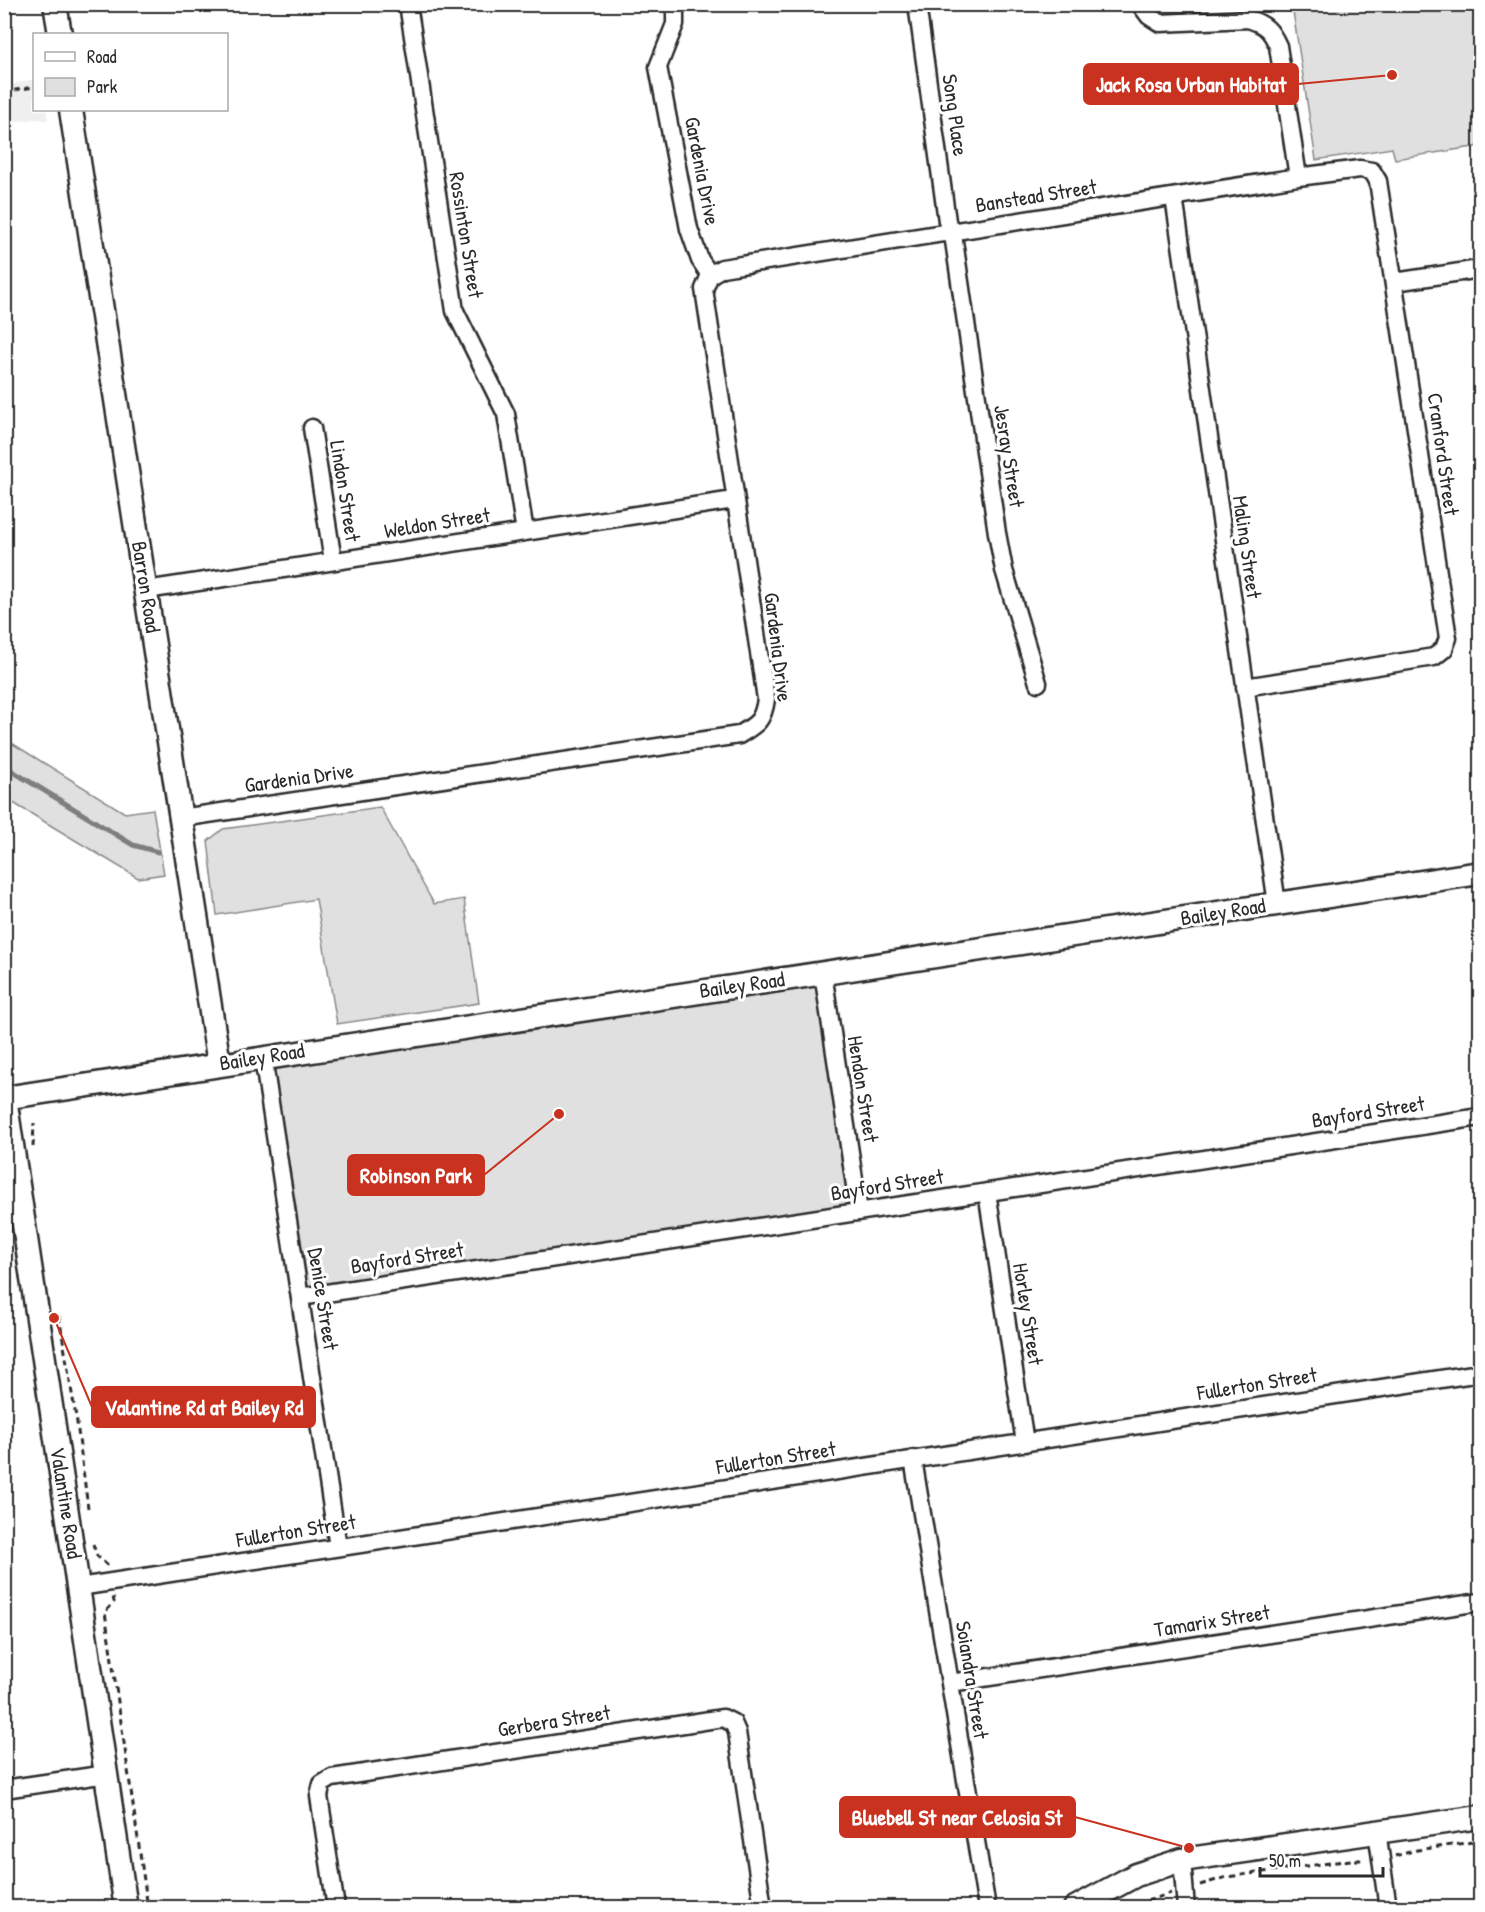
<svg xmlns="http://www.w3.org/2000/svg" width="1485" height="1912" font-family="'Patrick Hand',sans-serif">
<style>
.built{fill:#efefef}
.green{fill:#e0e0e0;stroke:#868686;stroke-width:1.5}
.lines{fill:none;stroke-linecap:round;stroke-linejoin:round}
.stream{stroke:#7e7e7e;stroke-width:5}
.street-casing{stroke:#2b2b2b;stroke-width:21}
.secondary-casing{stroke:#2b2b2b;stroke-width:27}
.path{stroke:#2b2b2b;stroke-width:3;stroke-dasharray:6 4.5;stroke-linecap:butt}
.street{stroke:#fff;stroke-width:16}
.secondary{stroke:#fff;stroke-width:22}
.labels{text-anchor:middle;stroke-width:6;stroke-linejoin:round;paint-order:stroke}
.street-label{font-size:21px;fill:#2b2b2b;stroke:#fff}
.leader{fill:none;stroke:#c8321e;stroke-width:2}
.callout-dot{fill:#c8321e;stroke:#fff;stroke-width:2}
.callout{fill:#c8321e;stroke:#c8321e;stroke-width:2}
.callout-label{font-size:22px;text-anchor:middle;font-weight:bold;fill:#fff}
</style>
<rect width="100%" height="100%" fill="#fff"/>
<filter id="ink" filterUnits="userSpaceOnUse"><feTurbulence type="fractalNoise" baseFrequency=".0167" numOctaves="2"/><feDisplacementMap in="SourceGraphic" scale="12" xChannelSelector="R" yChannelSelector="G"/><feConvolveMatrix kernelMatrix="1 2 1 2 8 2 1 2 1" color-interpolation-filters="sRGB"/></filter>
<g filter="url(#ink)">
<path class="built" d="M34 79V110H46L48 120 34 119 5 123V86Z"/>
<path class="green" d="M1292 5H1480V146L1395 159 1392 148 1316 160Z
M5 739 125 813 153 809 164 874 138 878 5 798Z
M380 807 434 904 464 899 479 1003 337 1024 316 899 217 915 208 841 223 829Z
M823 973 859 1212 300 1297 263 1057Z"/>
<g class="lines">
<path class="stream" d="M4 766 133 845 158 852"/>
<g class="street-casing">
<path id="street" d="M408 4 455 311 506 414 525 532
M917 4 947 221 954 241 997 533 1004 570 1038 683
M1140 4 1149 16 1160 23 1248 19C1265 24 1271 30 1278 46L1298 177
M1174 197 1277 904
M710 275 722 268 1298 177 1360 169 1372 171 1378 181 1448 638 1444 649 1434 657 1245 687
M1395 282 1480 269
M312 428 333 561
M146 590 734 500
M181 818 739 735C757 724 763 721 766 699L704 289 710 275 700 260 689 229 658 67 675 24V4
M823 973 859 1212
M263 1057 338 1547
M987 1192 1025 1443
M300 1297 1480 1117
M913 1459 987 1908
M79 1587 1480 1373
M950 1683 1480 1602
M4 1789 107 1774
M1377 1831 1388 1908
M1182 1860 1186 1908
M336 1908 319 1796 322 1784 332 1778 723 1718 733 1723 737 1732 763 1908"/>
</g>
<g class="secondary-casing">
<path id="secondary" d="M55 4 60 34
M71 110 219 1064
M4 1098 1480 873
M5 1098 126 1908
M1075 1908 1136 1875 1182 1860 1480 1817"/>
</g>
<path class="path" d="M4 92 34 87
M33 1147 34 1123
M59 1316 77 1423 88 1508
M93 1544 97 1556 109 1567
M113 1597 114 1602 105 1612 148 1908
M1395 1856 1417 1850 1480 1841
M1200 1885 1227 1877 1351 1860H1365
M1127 1908 1171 1893"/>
<use href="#street" class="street"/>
<use href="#secondary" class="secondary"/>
</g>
</g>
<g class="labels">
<g class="street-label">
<text transform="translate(955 115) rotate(82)" y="7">Song Place</text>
<text transform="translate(702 171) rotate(79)" y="7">Gardenia Drive</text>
<text transform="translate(1036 196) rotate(-9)" y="7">Banstead Street</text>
<text transform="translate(466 235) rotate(81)" y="7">Rossinton Street</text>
<text transform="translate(1443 454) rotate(82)" y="7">Cranford Street</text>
<text transform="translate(1009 456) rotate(81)" y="7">Jesray Street</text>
<text transform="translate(345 491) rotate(81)" y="7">Lindon Street</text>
<text transform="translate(437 523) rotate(-9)" y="7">Weldon Street</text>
<text transform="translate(1247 547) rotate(82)" y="7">Maling Street</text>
<text transform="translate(146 587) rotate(81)" y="7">Barron Road</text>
<text transform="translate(778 647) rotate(83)" y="7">Gardenia Drive</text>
<text transform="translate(299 778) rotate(-8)" y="7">Gardenia Drive</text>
<text transform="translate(1223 912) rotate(-9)" y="7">Bailey Road</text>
<text transform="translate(742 985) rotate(-8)" y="7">Bailey Road</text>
<text transform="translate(262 1057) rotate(-9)" y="7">Bailey Road</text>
<text transform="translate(863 1089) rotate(81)" y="7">Hendon Street</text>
<text transform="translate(1368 1112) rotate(-9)" y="7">Bayford Street</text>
<text transform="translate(887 1185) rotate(-9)" y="7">Bayford Street</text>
<text transform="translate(407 1258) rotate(-9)" y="7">Bayford Street</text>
<text transform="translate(323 1299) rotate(81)" y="7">Denice Street</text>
<text transform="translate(1028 1314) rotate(81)" y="7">Horley Street</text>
<text transform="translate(1257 1384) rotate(-9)" y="7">Fullerton Street</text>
<text transform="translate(776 1458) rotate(-9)" y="7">Fullerton Street</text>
<text transform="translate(66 1503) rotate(81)" y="7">Valantine Road</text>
<text transform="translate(296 1531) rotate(-9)" y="7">Fullerton Street</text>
<text transform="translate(1212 1621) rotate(-9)" y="7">Tamarix Street</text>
<text transform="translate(972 1680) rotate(81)" y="7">Soiandra Street</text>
<text transform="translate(554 1721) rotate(-9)" y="7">Gerbera Street</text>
</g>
</g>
<path class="leader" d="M1392 75L1298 84M559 1114L484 1175M54 1318L92 1407M1189 1848L1075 1817"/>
<g class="callout-dot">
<circle cx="1392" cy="75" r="6"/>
<circle cx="559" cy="1114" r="6"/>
<circle cx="54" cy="1318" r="6"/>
<circle cx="1189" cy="1848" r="6"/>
</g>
<g class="callout">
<rect x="1084" y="64" width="214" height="40" rx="6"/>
<rect x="348" y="1155" width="136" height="40" rx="6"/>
<rect x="92" y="1387" width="223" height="40" rx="6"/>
<rect x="840" y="1797" width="235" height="40" rx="6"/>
</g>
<g class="callout-label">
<text x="1191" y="92">Jack Rosa Urban Habitat</text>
<text x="416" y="1183">Robinson Park</text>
<text x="204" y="1415">Valantine Rd at Bailey Rd</text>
<text x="957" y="1825">Bluebell St near Celosia St</text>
</g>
<rect width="1485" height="1912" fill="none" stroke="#fff" stroke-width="24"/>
<rect x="12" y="12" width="1461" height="1888" fill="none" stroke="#2b2b2b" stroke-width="2" filter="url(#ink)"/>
<rect x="33" y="33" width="195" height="78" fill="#ffffff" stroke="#aaaaaa" stroke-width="1.5"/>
<rect x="45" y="52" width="30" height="9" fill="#ffffff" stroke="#aaaaaa" stroke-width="1.5"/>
<text x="87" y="63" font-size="18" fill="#2b2b2b">Road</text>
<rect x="45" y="78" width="30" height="18" fill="#e0e0e0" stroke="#aaaaaa" stroke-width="1.5"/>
<text x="87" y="93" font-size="18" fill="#2b2b2b">Park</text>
<path d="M1260 1867v9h123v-9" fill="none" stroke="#2b2b2b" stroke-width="3"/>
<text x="1269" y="1867" font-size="18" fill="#2b2b2b" stroke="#ffffff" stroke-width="4.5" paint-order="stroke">50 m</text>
</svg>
